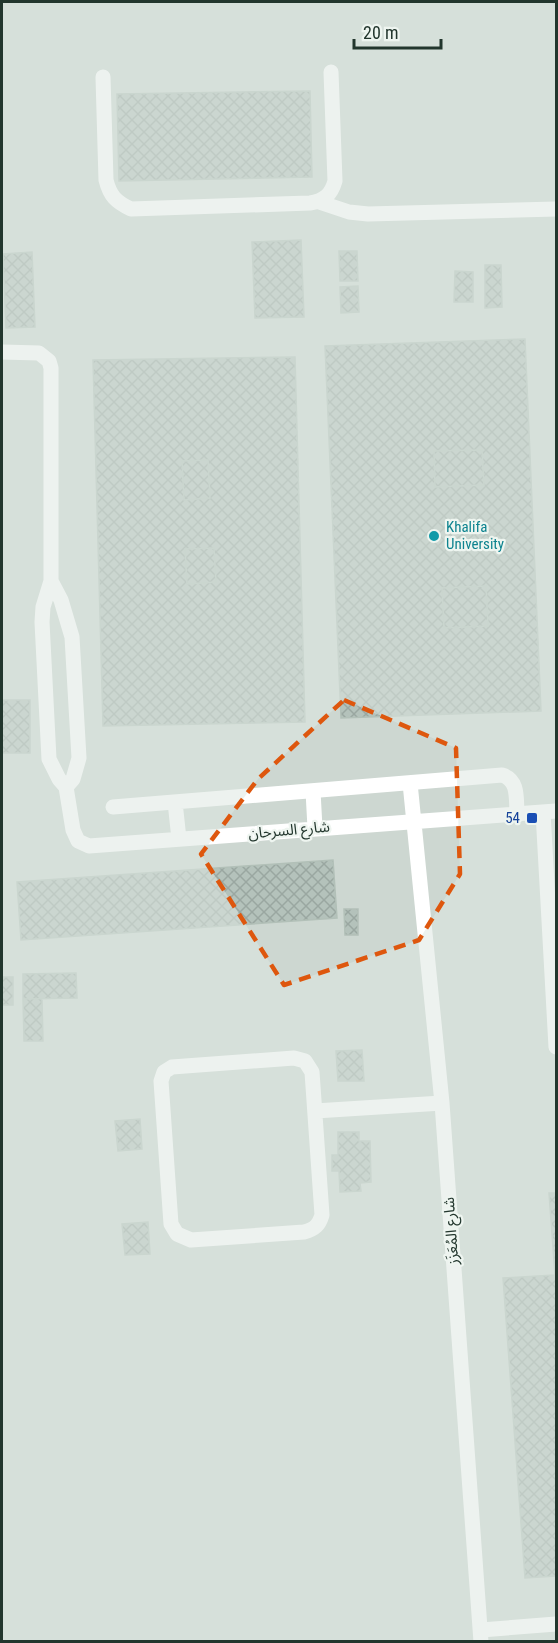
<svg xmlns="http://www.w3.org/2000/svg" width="558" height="1643" font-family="'Roboto Condensed','Noto Sans Arabic',sans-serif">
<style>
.built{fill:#cdd7d1}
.building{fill:url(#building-cross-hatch);stroke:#b2c0b8;stroke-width:1.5;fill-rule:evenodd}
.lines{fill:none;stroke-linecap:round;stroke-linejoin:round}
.service{stroke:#fff;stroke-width:15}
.marked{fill:none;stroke:#de570e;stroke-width:4.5;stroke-dasharray:12 8;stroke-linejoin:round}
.culture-dot{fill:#0f9aa8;stroke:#eef5f0;stroke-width:2}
.transit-dot{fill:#1a4fb4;stroke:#eef5f0;stroke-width:2}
.labels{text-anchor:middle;stroke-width:4.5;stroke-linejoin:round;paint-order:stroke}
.culture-label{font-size:15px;fill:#0d838f;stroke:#eef5f0;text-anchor:start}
.transit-label{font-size:15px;fill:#164399;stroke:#eef5f0;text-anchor:end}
.street-label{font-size:15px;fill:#22362d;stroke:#eef5f0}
</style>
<defs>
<pattern id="building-cross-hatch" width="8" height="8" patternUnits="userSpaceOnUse" patternTransform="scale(1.5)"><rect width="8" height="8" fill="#b4c2bb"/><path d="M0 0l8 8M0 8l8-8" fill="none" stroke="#9aa7a1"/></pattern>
</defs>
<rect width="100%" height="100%" fill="#dee8e2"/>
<path class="built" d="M2 2H556V1641H2Z"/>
<path class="building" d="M310 91 312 177 119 181 117 94Z
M301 240 304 317 255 318 252 242Z
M339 251H357L358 281H340Z
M32 252 35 327 6 328 3 254Z
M485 265H501L502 307 485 308Z
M455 271 473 272V302H454Z
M358 286 359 312 341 313 340 287Z
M525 339 541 711 341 718 325 346ZM482 450 484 485 435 487 434 451ZM486 586 488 626 444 628 442 588Z
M295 357 305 722 103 726 93 360ZM208 460 210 498 184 500 182 461ZM214 548 216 582 187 584 185 549Z
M482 450 484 485 435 487 434 451Z
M208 460 210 498 184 500 182 461Z
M214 548 216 582 187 584 185 549Z
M486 586 488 626 444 628 442 588Z
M2 700H30V753H2Z
M333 860 337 918 21 940 17 882Z
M344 909H358V935H345Z
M76 973 77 998 23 999V974Z
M2 977H13V1005H2Z
M23 999H42L43 1041H24Z
M362 1050 364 1081H338L336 1051Z
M140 1119 142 1149 118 1151 115 1121Z
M338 1132H359V1141H370L371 1182 360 1183 361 1191 340 1192 339 1171H332V1155H338Z
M549 1193H556V1576L525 1578 503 1278 555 1275Z
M148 1222 150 1254 125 1255 122 1224Z"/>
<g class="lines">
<path class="service" d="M103 77 106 180C110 196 116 202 131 209L310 203C324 201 331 195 335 181L331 72
M319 202 349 212 368 214 556 209
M2 352 39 353 49 361 51 368V581L43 607 42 622 49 759 59 779 66 787 73 830 78 841 89 846 556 811
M51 581 61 600 72 637 79 758 73 779 66 787
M410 783 442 1103 481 1642
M313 791 315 828
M175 802 179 839
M113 807 502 775C519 780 516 799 517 814
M543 812 556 1047
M294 1058 305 1061 312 1072 322 1215C319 1225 315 1229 304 1232L191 1240 177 1234 171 1224 161 1081 164 1072 172 1067Z
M315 1111 442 1103
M481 1630 556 1624"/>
</g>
<path d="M0 0H558V1643H0ZM344 700 456 748 460 874 419 940 284 985 201 854 258 779Z" fill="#dee8e2" fill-opacity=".55" fill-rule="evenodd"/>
<path class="marked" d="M344 700 456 748 460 874 419 940 284 985 201 854 258 779Z"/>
<circle class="culture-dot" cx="434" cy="536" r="6"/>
<rect class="transit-dot" x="526" y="812" width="12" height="12" rx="3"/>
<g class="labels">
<g class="culture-label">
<text x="446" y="532">Khalifa<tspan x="446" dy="17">University</tspan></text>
</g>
<g class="transit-label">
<text x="520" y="823">54</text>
</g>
<g class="street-label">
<text transform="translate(289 830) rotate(-5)" y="5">شارع السرحان</text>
<text transform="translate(451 1231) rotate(-94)" y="5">شارع المُعَزَز</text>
</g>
</g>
<rect width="558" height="1643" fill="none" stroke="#22362d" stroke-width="6"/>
<path d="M354 39v9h87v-9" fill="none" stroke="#22362d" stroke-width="3"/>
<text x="363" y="39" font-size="18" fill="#22362d" stroke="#eef5f0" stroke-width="4.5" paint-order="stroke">20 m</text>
</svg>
